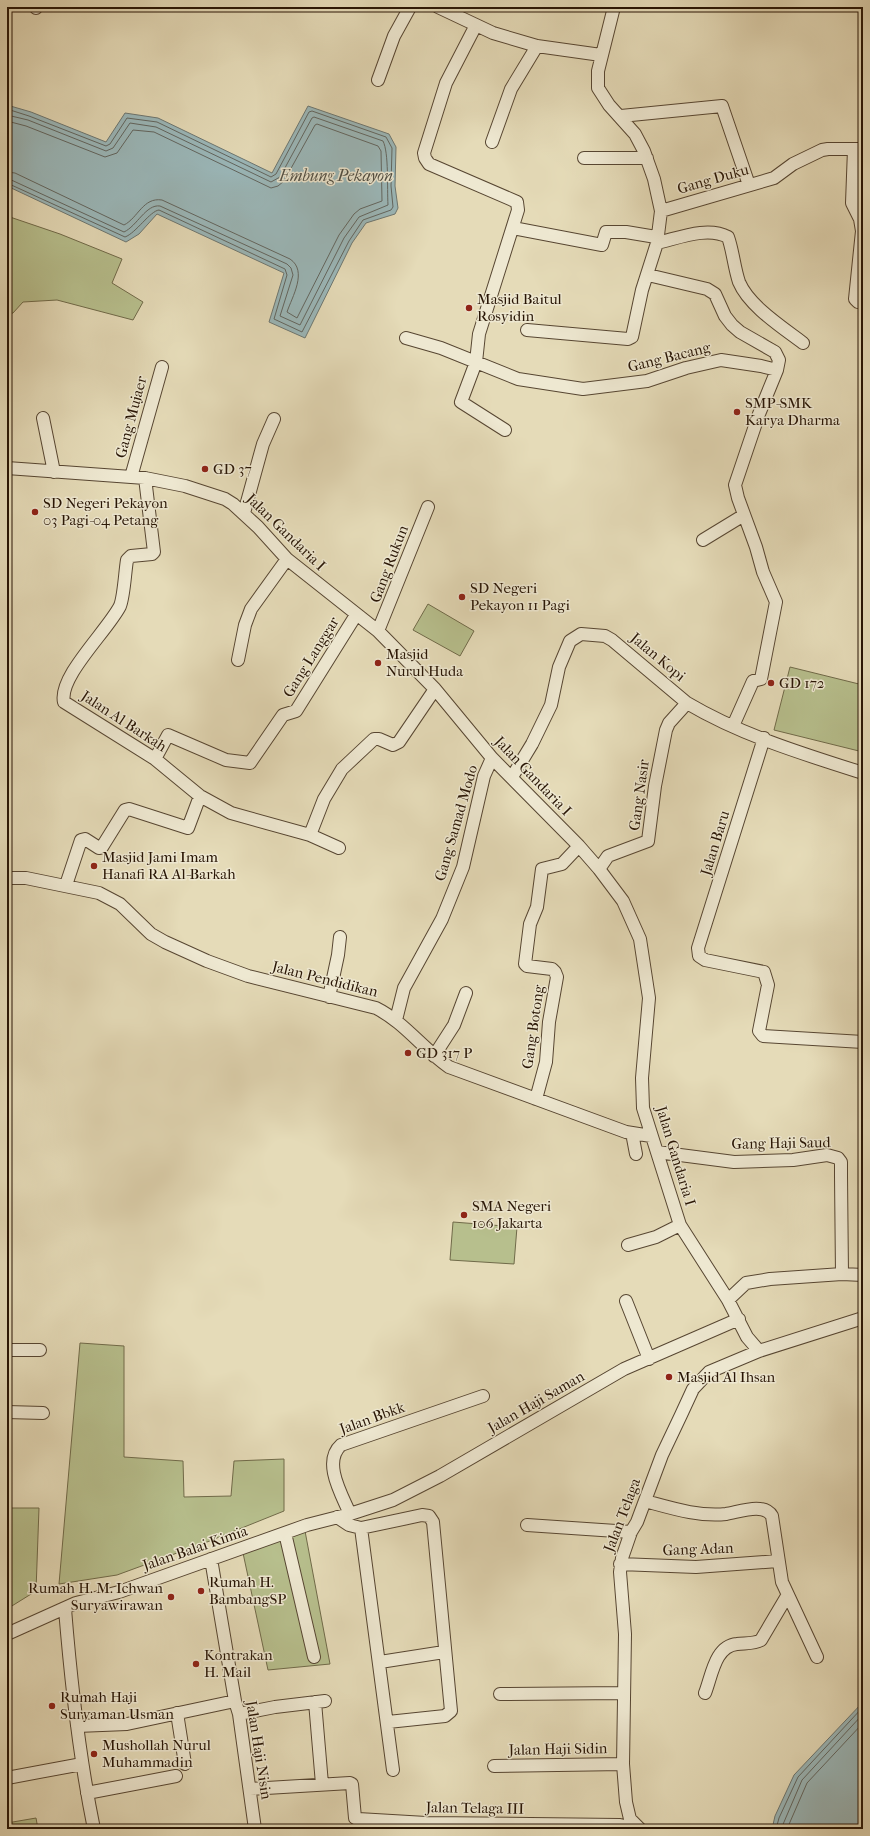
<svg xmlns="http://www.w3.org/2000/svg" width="870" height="1836" font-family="'IM FELL French Canon',serif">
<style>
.green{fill:#b7bf8d;stroke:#706a49}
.water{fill:#9bb8ba;stroke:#6d7772}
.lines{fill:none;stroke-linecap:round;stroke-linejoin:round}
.shore{stroke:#626660;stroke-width:1}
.street-casing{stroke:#574632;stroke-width:14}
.street{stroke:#eee8d1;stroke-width:12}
.poi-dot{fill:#8f2418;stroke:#eee8d1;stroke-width:1.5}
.labels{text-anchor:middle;stroke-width:3;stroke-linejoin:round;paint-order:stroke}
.street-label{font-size:15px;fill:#281505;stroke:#eee8d1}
.poi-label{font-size:15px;fill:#281505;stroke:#eee8d1;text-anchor:start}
.water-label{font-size:16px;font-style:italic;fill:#504e44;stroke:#eee8d1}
</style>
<rect width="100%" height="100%" fill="#e5dbb8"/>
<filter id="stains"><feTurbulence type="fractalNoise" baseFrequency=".005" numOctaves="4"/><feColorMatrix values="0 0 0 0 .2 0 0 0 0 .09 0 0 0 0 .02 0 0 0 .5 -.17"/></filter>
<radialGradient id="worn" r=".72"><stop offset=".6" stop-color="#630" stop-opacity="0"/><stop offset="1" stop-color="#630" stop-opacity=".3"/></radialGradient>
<path class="green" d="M7 216 60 234 122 259 112 283 143 302 133 320 57 300 23 302 13 313 7 315Z
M428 604 474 631 460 656 413 630Z
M790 667 863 685V752L774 730Z
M453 1222 517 1227 514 1264 450 1260Z
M80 1343 124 1346V1457L183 1461 184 1497 231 1496 234 1461 284 1459V1511L207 1542 117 1575 59 1584Z
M7 1508H39L36 1591 7 1609Z
M305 1531 330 1664 268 1670 243 1553Z
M36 1818 38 1829H7V1823Z"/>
<path class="water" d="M7 105 31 112 106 142 125 113 158 118 272 173 308 106 389 134 396 147 395 186 398 208 395 214 366 223 352 243 305 338 269 322 284 273 157 214 139 234 126 242 7 186Z
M863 1702V1829H772L775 1816 794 1775Z"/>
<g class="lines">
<path class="shore" d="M7 109 29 116 106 146 110 144 127 118 157 122 271 177 276 174 309 112 312 111 386 137 392 148 391 186 393 207 391 210 363 220 349 241 302 332 274 319 287 275 285 269 159 210C150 211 136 233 125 237L7 183
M7 115 28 120 106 151 113 148 130 123 156 127 271 182 280 177 312 118 314 117 383 141C389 153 387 188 388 205L359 217 344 238 300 325 280 316 293 275 291 268 287 264 160 206C146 204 137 226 124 232L7 178
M7 121 26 126 105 157 117 153 133 130 154 132 271 188 278 186 284 181 315 125 317 124 378 146 381 151 382 201 360 209 354 214 339 235 297 318 287 312C292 297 308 271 290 259L162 200C143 197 138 218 124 225L15 173 7 172
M776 1829 779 1818 798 1777 863 1707
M781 1829 802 1780 863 1714
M787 1829 807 1783 863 1723"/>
<g class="street-casing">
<path id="street" d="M438 7 493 33 537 46 601 55
M36 8V7
M476 25 446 83 424 153 425 158 429 164 517 202 518 210 479 334 476 362 461 402 505 430
M378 80 394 36 410 7
M621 116 722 106 749 185
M492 142 511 89 537 46
M854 149 852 203 860 219 862 231 855 299 858 302 863 303
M584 158H647
M661 211 774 178 793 164 822 150 828 149H863
M513 228 602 245 606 232H626L656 237
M657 243C679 238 707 226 728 237 733 251 734 267 739 282 749 306 782 327 803 343
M648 275 707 289 715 294 725 316 732 325 740 332 775 352 779 360 777 370 759 414 735 485 738 498 756 547 763 572 776 602 761 679 753 681 733 726
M527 330 628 339 632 337 642 290 657 243 661 211 654 179 644 151 635 134 609 105 598 88V71L614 7
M406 338 441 348 518 379 583 389 647 381 686 368 721 360 761 366 777 370
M43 418 54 472
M7 468 145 478 185 486 225 499 233 504 258 527 287 559 378 631 435 689 492 758 579 846 599 869 623 901 640 939 649 998 642 1078 643 1108 680 1225 728 1300 747 1337 759 1351
M131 477 162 367
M145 478 154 552 152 554 131 556 127 560C125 572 124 596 120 606 108 630 58 677 64 702L155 759 200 796 231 813 310 835
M244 513 263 444 274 419
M703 540 744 515
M378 631 428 507
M238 660 245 625 251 609 287 559
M764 738 698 948 699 956 705 960 764 972 768 985 759 1031 763 1036 863 1042
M155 759 168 735 226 760 250 763 283 715 296 711 356 615
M512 777 532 744 551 705 559 667 570 641 581 634 605 636 612 640 687 703C741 735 803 754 863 773
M339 848 310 835 324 799 342 769 374 739H379L393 745 399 742 435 689
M599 869 608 856 648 841 655 786 666 730 669 723 687 703
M7 878H26L99 893 120 904 151 934 165 942 207 961 248 976 376 1008C404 1022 423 1049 449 1067L626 1132 651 1136
M66 885 81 840 85 839 99 848 102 847 125 810 129 809 188 828 200 796
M329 997 338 955 340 937
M396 1020 404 988 442 919 463 867 484 776 492 758
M434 1056 454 1025 466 993
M536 1099 546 1062 549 1022 557 977 555 972 552 969 527 966 525 964 530 924 537 907 542 869 562 864 579 846
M632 1133 636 1154
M657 1152 734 1162 793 1160 827 1155 838 1158 841 1162V1176L842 1274
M628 1245 656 1237 680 1225
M728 1300 746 1283 770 1279 842 1274 863 1275
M626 1301 649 1359
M7 1350H40
M7 1412 43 1413
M645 1501C671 1508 699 1517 726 1514 739 1512 764 1502 772 1516L782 1582 817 1657
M350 1514C342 1495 322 1462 341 1445L483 1396
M337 1517 349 1525 361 1528 422 1515 429 1516 433 1522 451 1711 445 1716 388 1722
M527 1525 631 1532
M361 1528 393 1770
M285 1533 314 1657
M211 1559 235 1701 239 1714 255 1829
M620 1564 696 1567 778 1561
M65 1609C71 1683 79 1756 94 1829
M7 1634 76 1603 119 1592 307 1525 350 1514 393 1500 440 1476 624 1369 739 1319
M380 1662 444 1652
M705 1693C712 1675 715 1646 737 1644 745 1643 755 1644 761 1640L787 1596
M500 1694 624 1693
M315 1702 322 1784
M177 1713 185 1764
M239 1714 275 1707 325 1701
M77 1726 127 1724 235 1701
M494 1766 623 1764
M7 1778 82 1764
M250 1789 350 1783 352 1784 355 1818 358 1819 426 1823 620 1825 629 1827
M87 1793 176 1776
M640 1829 630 1819 626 1802 623 1764 625 1634 620 1572 622 1558 631 1532 637 1522 662 1455 681 1415 693 1389 709 1372 759 1351 863 1318"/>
</g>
<use href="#street" class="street"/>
</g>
<g class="poi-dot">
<circle cx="469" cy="308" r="4"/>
<circle cx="737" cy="412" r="4"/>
<circle cx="205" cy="469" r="4"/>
<circle cx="35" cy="512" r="4"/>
<circle cx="462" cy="597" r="4"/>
<circle cx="378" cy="663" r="4"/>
<circle cx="771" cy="683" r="4"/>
<circle cx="94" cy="866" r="4"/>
<circle cx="408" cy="1053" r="4"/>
<circle cx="464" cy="1215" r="4"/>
<circle cx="669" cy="1377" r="4"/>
<circle cx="201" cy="1591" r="4"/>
<circle cx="171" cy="1597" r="4"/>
<circle cx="196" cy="1664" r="4"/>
<circle cx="52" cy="1706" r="4"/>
<circle cx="94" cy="1754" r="4"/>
</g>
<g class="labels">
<g class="street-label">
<text transform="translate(713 179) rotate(-16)" y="5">Gang Duku</text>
<text transform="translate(669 357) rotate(-14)" y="5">Gang Bacang</text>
<text transform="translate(131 417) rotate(-75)" y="5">Gang Mujaer</text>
<text transform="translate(286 532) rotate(44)" y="5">Jalan Gandaria I</text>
<text transform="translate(389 564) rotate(-69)" y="5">Gang Rukun</text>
<text transform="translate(311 657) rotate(-58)" y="5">Gang Langgar</text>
<text transform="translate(658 657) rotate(40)" y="5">Jalan Kopi</text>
<text transform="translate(124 721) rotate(33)" y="5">Jalan Al Barkah</text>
<text transform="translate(533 776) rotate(46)" y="5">Jalan Gandaria I</text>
<text transform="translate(639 795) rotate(-82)" y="5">Gang Nasir</text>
<text transform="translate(456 823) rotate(-74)" y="5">Gang Samad Modo</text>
<text transform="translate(715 843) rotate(-73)" y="5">Jalan Baru</text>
<text transform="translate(325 979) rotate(14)" y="5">Jalan Pendidikan</text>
<text transform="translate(533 1027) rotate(-82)" y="5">Gang Botong</text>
<text transform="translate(781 1143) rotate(-1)" y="5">Gang Haji Saud</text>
<text transform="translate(676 1156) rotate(73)" y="5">Jalan Gandaria I</text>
<text transform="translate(536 1402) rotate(-30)" y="5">Jalan Haji Saman</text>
<text transform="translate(372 1418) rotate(-20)" y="5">Jalan Bbkk</text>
<text transform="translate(622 1515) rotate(-69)" y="5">Jalan Telaga</text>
<text transform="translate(195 1548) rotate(-19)" y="5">Jalan Balai Kimia</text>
<text transform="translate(698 1549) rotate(-2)" y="5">Gang Adan</text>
<text transform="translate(558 1749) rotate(-1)" y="5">Jalan Haji Sidin</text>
<text transform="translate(259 1750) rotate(81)" y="5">Jalan Haji Nisin</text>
<text transform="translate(475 1808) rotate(1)" y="5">Jalan Telaga III</text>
</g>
<g class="poi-label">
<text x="477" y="304">Masjid Baitul<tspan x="477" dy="17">Rosyidin</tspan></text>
<text x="745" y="408">SMP-SMK<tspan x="745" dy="17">Karya Dharma</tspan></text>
<text x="213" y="474">GD 37</text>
<text x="43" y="508">SD Negeri Pekayon<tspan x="43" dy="17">03 Pagi-04 Petang</tspan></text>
<text x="470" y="593">SD Negeri<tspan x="470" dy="17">Pekayon 11 Pagi</tspan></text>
<text x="386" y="659">Masjid<tspan x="386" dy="17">Nurul Huda</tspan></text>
<text x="779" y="688">GD 172</text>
<text x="102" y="862">Masjid Jami Imam<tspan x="102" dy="17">Hanafi RA Al-Barkah</tspan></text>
<text x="416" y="1058">GD 317 P</text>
<text x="472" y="1211">SMA Negeri<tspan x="472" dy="17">106 Jakarta</tspan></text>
<text x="677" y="1382">Masjid Al Ihsan</text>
<text x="209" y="1587">Rumah H.<tspan x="209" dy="17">BambangSP</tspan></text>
<text x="163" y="1593" text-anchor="end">Rumah H. M. Ichwan<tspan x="163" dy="17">Suryawirawan</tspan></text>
<text x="204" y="1660">Kontrakan<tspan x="204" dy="17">H. Mail</tspan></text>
<text x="60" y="1702">Rumah Haji<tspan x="60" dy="17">Suryaman Usman</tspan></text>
<text x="102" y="1750">Mushollah Nurul<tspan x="102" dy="17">Muhammadin</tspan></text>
</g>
<g class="water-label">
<text x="336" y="181">Embung Pekayon</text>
</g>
</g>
<rect width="870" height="1836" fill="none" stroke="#e5dbb8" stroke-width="24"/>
<rect x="8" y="8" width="854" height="1820" fill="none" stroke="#281505" stroke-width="2"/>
<rect x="12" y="12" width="846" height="1812" fill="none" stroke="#281505"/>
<rect width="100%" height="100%" filter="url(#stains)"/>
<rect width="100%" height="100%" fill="url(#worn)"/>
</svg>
